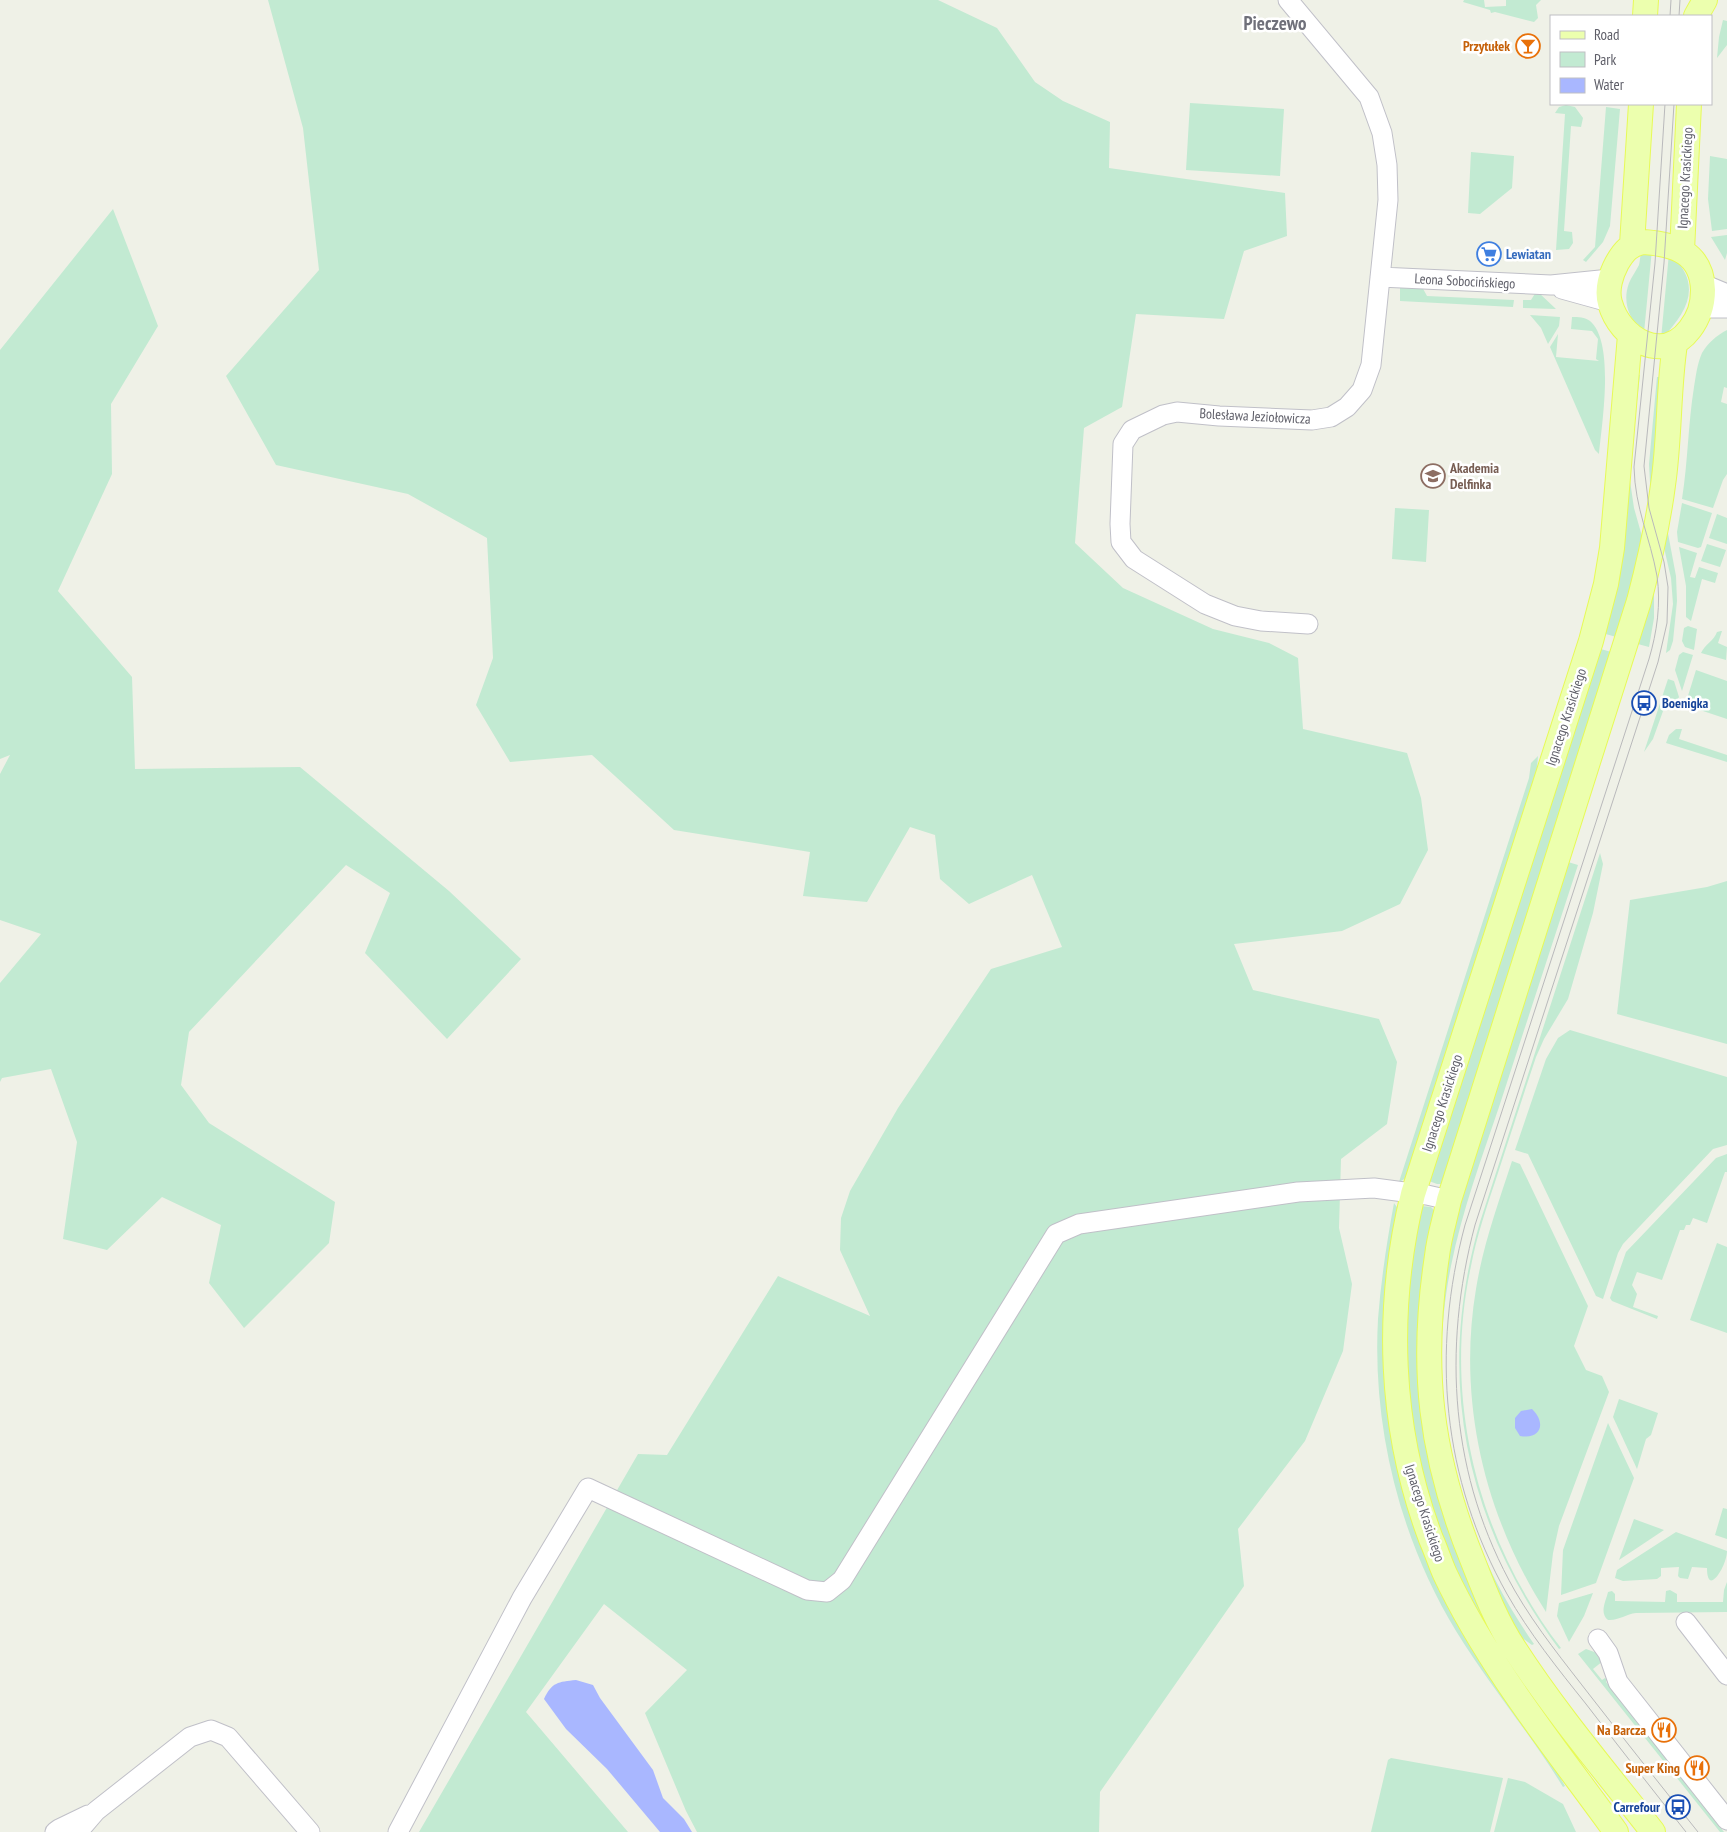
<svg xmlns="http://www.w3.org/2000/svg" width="1727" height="1832" font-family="'PT Sans Narrow',sans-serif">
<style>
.green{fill:#c2ead2}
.water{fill:#a9b7ff}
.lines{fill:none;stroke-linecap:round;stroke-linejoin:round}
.minor-casing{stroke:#c0c0c8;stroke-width:21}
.major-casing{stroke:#e7fa57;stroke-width:26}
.minor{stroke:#fff;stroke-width:19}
.major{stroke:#ecffae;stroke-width:24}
.tram{stroke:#b9b9bb;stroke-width:1}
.labels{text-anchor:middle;stroke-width:5;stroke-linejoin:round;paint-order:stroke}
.food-label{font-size:14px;font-weight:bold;fill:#c56008;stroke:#fff;text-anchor:end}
.street-label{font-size:14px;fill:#5e5e68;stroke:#fff}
.shop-label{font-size:14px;font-weight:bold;fill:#366cbe;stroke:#fff;text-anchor:start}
.education-label{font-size:14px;font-weight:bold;fill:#785e54;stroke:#fff;text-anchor:start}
.transit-label{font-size:14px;font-weight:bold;fill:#164399;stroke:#fff;text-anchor:start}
.district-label{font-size:19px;font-weight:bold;fill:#6f707a;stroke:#fff}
</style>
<rect width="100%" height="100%" fill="#eff1e7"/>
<path class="green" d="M268 0H938L997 28 1035 82 1063 101 1110 122 1109 168 1285 193 1287 236 1244 251 1224 319 1136 314 1122 407 1084 428 1075 543 1123 588 1213 629 1269 643 1298 658 1303 729 1407 753 1421 798 1428 850 1400 904 1342 931 1234 944 1253 990 1379 1019 1397 1062 1387 1124 1341 1159 1339 1228 1352 1284 1343 1351 1305 1441 1238 1529 1244 1586 1100 1792 1099 1832H697L686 1811 645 1713 687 1670 604 1604 526 1712 628 1832H419L638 1454 667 1455 778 1276 870 1316 840 1250 841 1218 850 1191 898 1108 991 969 1062 947 1032 875 969 904 940 879 935 835 910 827 867 902 803 896 810 852 674 830 592 755 510 762 476 705 493 658 487 538 408 494 276 465 226 376 319 270 303 128Z
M1464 0H1484L1485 7 1506 6V0H1541L1536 5 1538 18 1534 22 1495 12 1491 13 1490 10 1463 2Z
M1723 20 1727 21V45L1717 58 1719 37Z
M1190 103 1284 109 1280 176 1186 170Z
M1566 105 1575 107 1583 118 1581 127 1571 126 1564 231 1572 232 1573 243 1569 249 1556 250 1565 114 1555 113 1559 107Z
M1606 107 1620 109 1610 226 1603 242 1586 262 1583 260 1595 247Z
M1471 152 1514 156 1512 188 1480 214 1468 213Z
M1710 156 1727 159V229L1712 231 1708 199Z
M113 209 158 326 111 404 112 474 58 591 132 677 135 769 300 767 449 891 521 959 447 1039 365 953 390 893 346 865 189 1032 181 1085 209 1123 335 1202 329 1243 244 1328 209 1283 221 1225 162 1197 107 1250 63 1239 77 1142 51 1069 2 1078 0 1082V983L41 934 0 920V774L10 755 0 759V350Z
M1727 235V253L1725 260 1711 237Z
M1652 249 1644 333C1629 320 1622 302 1629 283 1632 276 1636 271 1639 265 1640 261 1640 257 1641 253Z
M1669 253C1703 283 1689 311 1661 339Z
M1400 284 1421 285 1427 296 1514 300 1513 307 1400 301Z
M1536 292H1538L1556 309 1523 308V300H1531Z
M1530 315 1560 317 1559 326 1548 344 1541 328Z
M1572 317C1578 317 1585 317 1590 321 1615 342 1602 423 1599 454L1595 450 1550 347 1558 334 1556 357 1599 361 1596 359 1598 339 1592 331 1571 329Z
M1727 330V388L1724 387 1721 402 1727 404V474L1723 480 1713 508 1682 499C1688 462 1688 424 1694 387 1696 376 1697 364 1702 353 1707 344 1717 335 1727 330Z
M1634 374 1640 375 1631 454 1630 481 1634 508 1645 547 1620 638 1602 633Z
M1657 377H1664L1651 501 1649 464Z
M1682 503 1712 513 1701 547 1698 548 1678 542 1677 532Z
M1395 508 1429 510 1426 562 1392 559Z
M1717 514 1727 518V544L1709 538Z
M1667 528 1676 576 1677 601 1673 641 1670 650 1666 653 1673 604 1671 578 1662 539Z
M1707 544 1726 550 1720 567 1701 561Z
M1679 547 1697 553 1690 577 1695 578 1699 567 1718 573 1715 583 1702 579 1691 621 1686 617V586Z
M1654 588V618L1649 647 1634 643Z
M1688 626 1697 629 1694 650 1685 647 1682 641 1684 628Z
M1721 631H1722L1718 643 1727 647 1726 660 1701 653C1705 644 1714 641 1717 632Z
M1597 648 1615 653 1445 1184H1437L1429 1181Z
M1683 652 1693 655 1682 691 1675 670 1679 655Z
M1696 670 1727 681V719L1691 707 1687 699Z
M1668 679 1674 681 1679 697 1676 703 1667 700 1653 739 1644 752Z
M1676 729H1682L1679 739 1727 755V762L1666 743 1669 735Z
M1538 756 1536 781 1408 1177 1399 1182 1529 778 1531 763Z
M1600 853 1603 864 1593 913 1568 999 1544 1039 1536 1057C1523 1096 1510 1136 1497 1176 1487 1206 1477 1235 1471 1266 1442 1400 1478 1540 1561 1648L1559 1649C1464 1521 1435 1376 1480 1222Z
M1568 862 1578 865C1552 945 1526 1024 1500 1104 1482 1157 1462 1211 1451 1266 1424 1399 1456 1533 1534 1644L1532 1645 1518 1635 1496 1595 1451 1473 1437 1378 1448 1243Z
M1727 881V1044L1617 1014 1630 900 1707 887Z
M1570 1030 1727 1077V1145L1713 1149 1623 1244 1618 1253 1603 1299 1596 1296 1528 1154 1515 1150 1546 1059 1558 1038Z
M1727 1154V1172H1725L1707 1223 1693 1218 1690 1225H1686L1684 1230H1680L1662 1280 1637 1272 1632 1285 1637 1294 1633 1307 1658 1316 1657 1319 1612 1301 1610 1298 1626 1252 1716 1158Z
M1512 1161 1520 1164 1588 1306 1574 1346 1586 1370 1602 1376 1609 1392 1559 1526 1553 1553 1546 1612C1485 1517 1457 1401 1476 1289 1483 1245 1498 1204 1512 1161Z
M1394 1203 1399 1210 1393 1442 1533 1730 1565 1786 1563 1787C1530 1733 1489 1685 1456 1631 1400 1539 1372 1427 1378 1319 1381 1280 1387 1241 1394 1203Z
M1422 1206 1431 1207 1436 1212 1433 1228 1449 1526 1643 1832H1637L1606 1789 1519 1678 1466 1595 1437 1529 1408 1417 1406 1285Z
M1717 1243 1727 1247V1333L1690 1320Z
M1619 1399 1658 1413 1651 1435 1646 1439 1637 1469 1613 1417Z
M1608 1423 1634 1478 1596 1583 1561 1595 1563 1550Z
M1723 1508 1727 1509V1539L1715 1535Z
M1634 1519 1664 1530 1619 1560Z
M1676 1532 1727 1551C1727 1566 1707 1598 1707 1568L1692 1567 1688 1579 1680 1578 1678 1576 1679 1567 1661 1568V1576L1657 1579 1623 1581 1615 1578 1617 1570Z
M1727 1582V1612L1636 1613C1626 1614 1618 1621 1608 1620 1599 1613 1606 1601 1608 1592L1612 1591 1615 1594V1601L1665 1602 1666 1591 1670 1590 1677 1594V1602H1723L1724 1590Z
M1593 1593 1584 1616 1569 1642 1557 1616 1559 1603Z
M1586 1649 1597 1653 1603 1661 1593 1669 1602 1680 1605 1678 1607 1680 1606 1682 1663 1754 1688 1778 1684 1782 1724 1832H1720L1578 1654Z
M1391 1758 1503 1778 1490 1832H1371L1388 1760Z
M1508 1778 1525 1782 1563 1804 1576 1832H1494Z"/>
<path class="water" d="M1532 1409C1546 1422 1542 1440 1520 1436L1515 1428V1418L1521 1411Z
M576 1680 593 1685 600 1698 653 1770 663 1798 684 1819 692 1832H660L607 1769 566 1729 544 1699C552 1682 558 1682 576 1680Z"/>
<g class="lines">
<g class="minor-casing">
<path id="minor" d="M1288 0 1369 97 1382 133 1387 165 1388 200 1371 365 1362 390 1347 407 1331 417 1312 420 1219 416 1177 412 1163 415 1132 430 1123 444 1120 524 1121 542 1134 559 1205 604 1235 616 1261 621 1308 624
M1380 277 1551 285 1610 279
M1703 284 1727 294
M1562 289 1609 302
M1701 308H1727
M1686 1622 1727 1675
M1598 1639 1608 1653 1618 1682 1727 1820
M55 1832 59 1829 88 1815
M78 1832 96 1811 190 1737 211 1730 228 1737 310 1832
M398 1832 522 1598 588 1488 807 1590 827 1592 842 1580 1056 1234 1079 1224 1298 1192 1374 1188 1427 1195 1449 1200"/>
</g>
<g class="major-casing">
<path id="major" d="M1645 16 1646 0
M1696 16 1705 0
M1643 242C1675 244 1702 253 1703 290 1703 306 1699 317 1690 329 1663 365 1620 339 1610 303 1606 290 1611 274 1617 263 1624 251 1629 245 1643 242Z
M1632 244 1641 104
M1682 251 1689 104
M1616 1832C1556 1749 1489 1667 1445 1574 1440 1563 1436 1550 1431 1539 1389 1428 1385 1308 1413 1194L1591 641 1606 584 1612 548 1630 335
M1653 1832C1606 1772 1556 1713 1514 1648 1496 1621 1484 1589 1472 1559 1430 1455 1420 1367 1437 1256 1439 1237 1445 1219 1449 1200L1639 601C1649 563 1658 524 1663 485 1670 438 1668 390 1675 344"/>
</g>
<use href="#minor" class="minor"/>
<use href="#major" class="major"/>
<path class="tram" d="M1670 16 1671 0
M1679 16 1680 0
M1665 104 1655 263 1634 467C1635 509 1650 537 1657 576 1661 604 1657 632 1649 659L1465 1225C1431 1352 1442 1478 1507 1594 1529 1633 1558 1669 1586 1704 1619 1747 1652 1789 1686 1832
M1674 104 1664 263 1644 466 1649 508 1664 562 1668 587 1667 623 1658 662 1475 1225C1442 1349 1450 1477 1515 1591 1537 1629 1565 1663 1592 1698 1627 1743 1662 1787 1698 1832"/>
</g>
<defs>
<g id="bar-ring" transform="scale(1.25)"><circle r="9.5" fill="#fff" stroke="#e8710a" stroke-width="1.5"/><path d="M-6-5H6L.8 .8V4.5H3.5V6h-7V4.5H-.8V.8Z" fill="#e8710a"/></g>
<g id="supermarket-ring" transform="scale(1.25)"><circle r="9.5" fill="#fff" stroke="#3f7fe0" stroke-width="1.5"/><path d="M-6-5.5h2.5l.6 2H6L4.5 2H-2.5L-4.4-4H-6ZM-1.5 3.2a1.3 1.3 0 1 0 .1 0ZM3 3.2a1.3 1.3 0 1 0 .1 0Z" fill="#3f7fe0"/></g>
<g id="school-ring" transform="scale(1.25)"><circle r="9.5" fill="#fff" stroke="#8d6e63" stroke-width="1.5"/><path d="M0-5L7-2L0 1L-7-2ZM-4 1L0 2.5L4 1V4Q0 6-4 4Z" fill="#8d6e63"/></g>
<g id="bus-ring" transform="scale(1.25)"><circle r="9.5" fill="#fff" stroke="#1a4fb4" stroke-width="1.5"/><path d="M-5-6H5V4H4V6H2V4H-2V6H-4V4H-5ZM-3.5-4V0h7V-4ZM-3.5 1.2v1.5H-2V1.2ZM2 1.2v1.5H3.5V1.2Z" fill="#1a4fb4"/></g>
<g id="restaurant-ring" transform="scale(1.25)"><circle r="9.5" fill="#fff" stroke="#e8710a" stroke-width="1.5"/><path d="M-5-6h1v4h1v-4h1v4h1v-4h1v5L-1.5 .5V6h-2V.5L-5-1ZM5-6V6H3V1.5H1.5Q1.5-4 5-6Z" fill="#e8710a"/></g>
</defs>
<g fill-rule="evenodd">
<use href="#bar-ring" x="1528" y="46"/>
<use href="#supermarket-ring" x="1489" y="254"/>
<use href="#school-ring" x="1433" y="476"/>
<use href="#bus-ring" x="1644" y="703"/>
<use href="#restaurant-ring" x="1664" y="1730"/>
<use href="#restaurant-ring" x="1697" y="1768"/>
<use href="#bus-ring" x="1678" y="1807"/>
</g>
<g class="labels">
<g class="food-label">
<text x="1510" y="51">Przytułek</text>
<text x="1646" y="1735">Na Barcza</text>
<text x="1680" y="1773">Super King</text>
</g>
<g class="street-label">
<text transform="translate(1685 178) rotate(-87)" y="5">Ignacego Krasickiego</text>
<text transform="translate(1465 281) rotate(3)" y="5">Leona Sobocińskiego</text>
<text transform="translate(1255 416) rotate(3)" y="5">Bolesława Jeziołowicza</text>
<text transform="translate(1566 717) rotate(-72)" y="5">Ignacego Krasickiego</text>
<text transform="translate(1442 1103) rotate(-72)" y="5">Ignacego Krasickiego</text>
<text transform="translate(1425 1513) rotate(72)" y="5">Ignacego Krasickiego</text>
</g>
<g class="shop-label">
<text x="1506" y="259">Lewiatan</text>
</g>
<g class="education-label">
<text x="1450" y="473">Akademia<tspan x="1450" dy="16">Delfinka</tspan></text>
</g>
<g class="transit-label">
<text x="1662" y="708">Boenigka</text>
<text x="1660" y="1812" text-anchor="end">Carrefour</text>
</g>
<g class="district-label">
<text x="1275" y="30">Pieczewo</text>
</g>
</g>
<rect x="1550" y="15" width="162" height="90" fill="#ffffff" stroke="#bfbfc3"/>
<rect x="1560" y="31" width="25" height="8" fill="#ecffae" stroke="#bfbfc3"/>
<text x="1594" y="40" font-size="15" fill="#5e5e68">Road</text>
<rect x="1560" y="52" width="25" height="15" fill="#c2ead2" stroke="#bfbfc3"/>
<text x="1594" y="65" font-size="15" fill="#5e5e68">Park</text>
<rect x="1560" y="78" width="25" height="15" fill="#a9b7ff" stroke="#bfbfc3"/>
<text x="1594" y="90" font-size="15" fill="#5e5e68">Water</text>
</svg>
